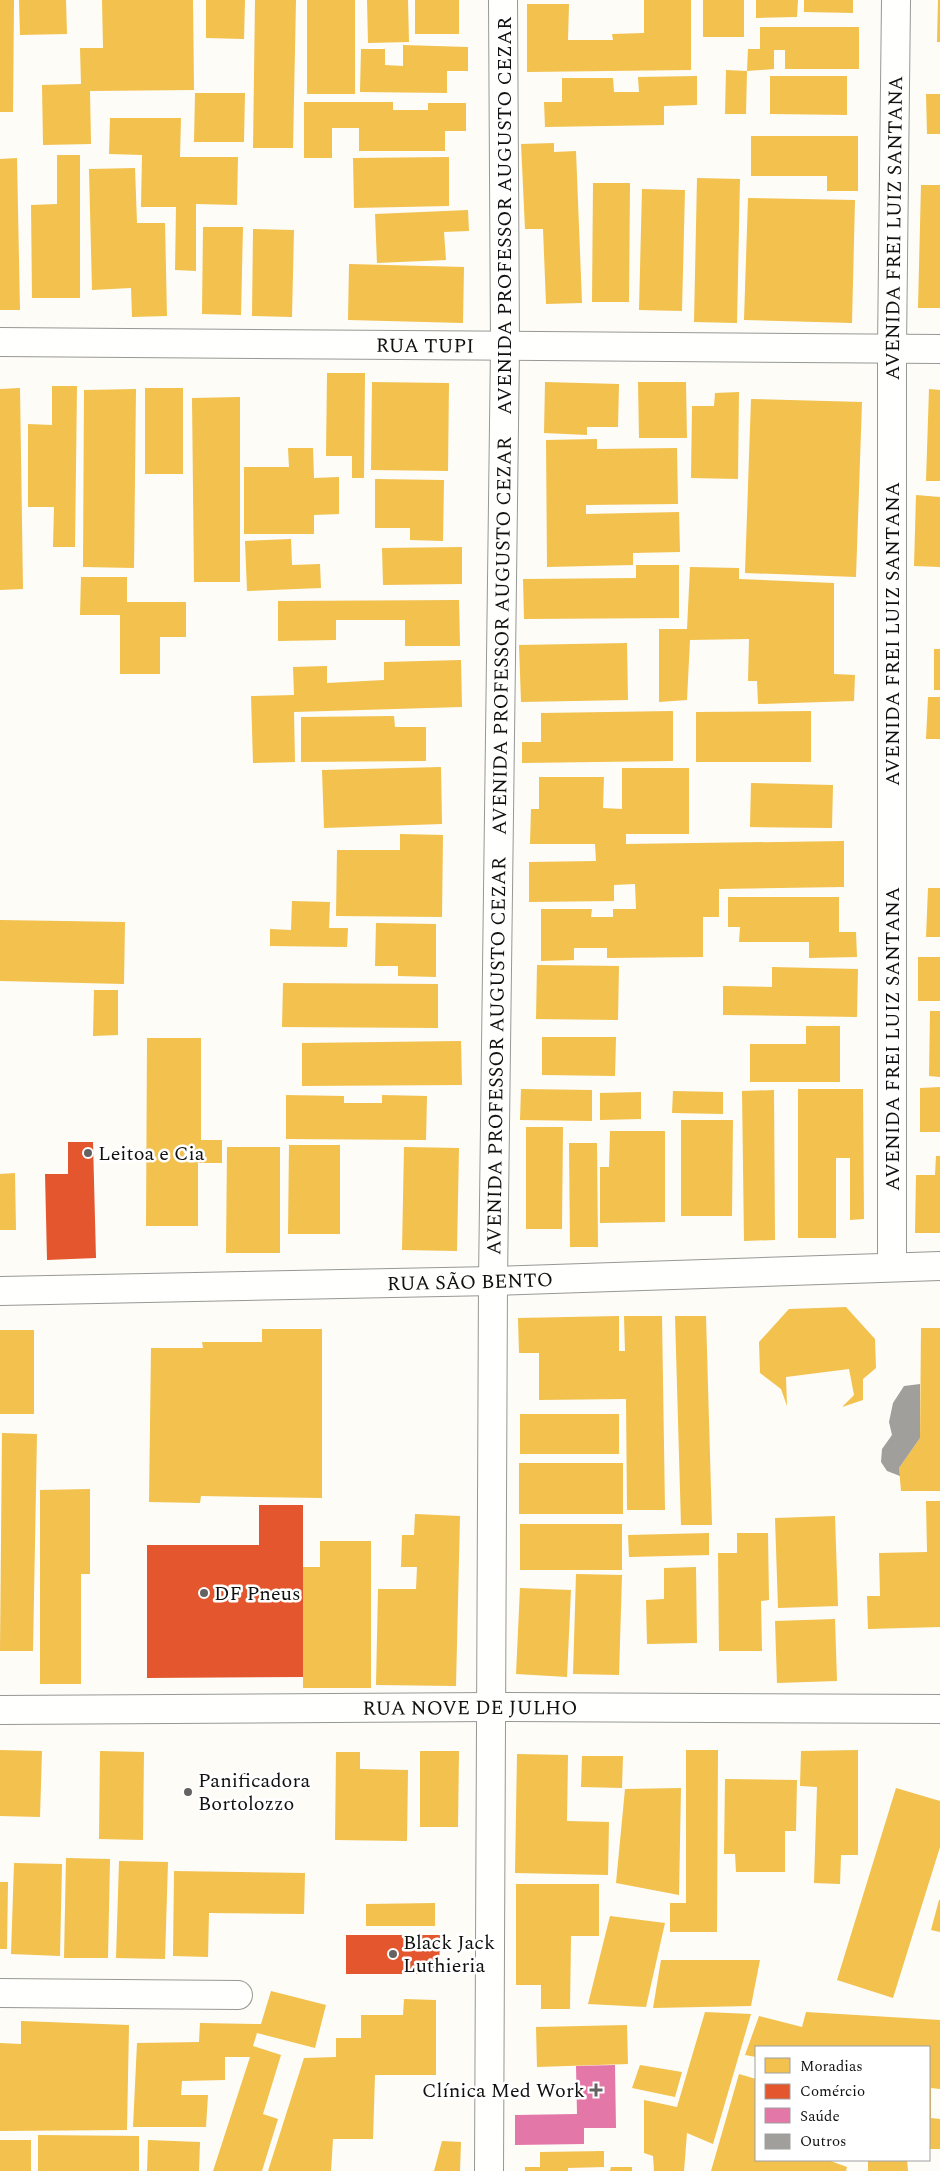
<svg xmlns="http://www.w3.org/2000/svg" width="940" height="2171" font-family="Spectral,serif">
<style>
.homes{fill:#f2c14e}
.shops{fill:#e4572e}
.health{fill:#e377a8}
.building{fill:#a19f9c}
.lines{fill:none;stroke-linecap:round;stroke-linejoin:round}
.minor-casing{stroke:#979795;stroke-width:30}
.minor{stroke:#fffffe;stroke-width:28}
.poi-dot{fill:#646362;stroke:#fff;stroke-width:2}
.labels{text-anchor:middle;stroke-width:5;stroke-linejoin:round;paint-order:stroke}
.street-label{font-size:20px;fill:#111;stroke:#fff}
.poi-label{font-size:20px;fill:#111;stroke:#fff;text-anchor:start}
</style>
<rect width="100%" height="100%" fill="#fdfcf7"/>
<path class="homes" d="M0 0H14L13 112H0Z
M19 0H66L67 34 20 35Z
M102 0H193L194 90 90 91 91 144 43 145 42 85 81 84 80 48H103Z
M206 0H245L244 39 206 38Z
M255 0H296L293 148H253Z
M307 0H355V94H307Z
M367 0H408L409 42 368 43Z
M415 0H459V34H415Z
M644 0H691V70L527 72V4H569L568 40H613L612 34 644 33Z
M703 0H744V37H703Z
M756 0H798L797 17 756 18Z
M804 0H853V13L804 12Z
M938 0H940V42H937Z
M760 27H859V69H785V50H774V69L747 71 748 49H760Z
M403 45 468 47V71H447V93L360 92 361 49H385V65L403 66Z
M726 70 747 71 746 114H725Z
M697 76V105L664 106V125L545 127 544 102H562V78H613L614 92H639L638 77Z
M770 76H847V115L770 114Z
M195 93H245L244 142H194Z
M926 94H940V134H927Z
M304 102H393V110H428V103H466V131H445V151H359V128H332V158H304Z
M110 118H181L180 157H238L237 205 196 204V271L175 270 176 207H141L142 155 109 154Z
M751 136H858V191H827V176H751Z
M554 143V152L576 151 582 303 546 304 543 229H525L521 144Z
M57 155H80V298H32L31 205 57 204Z
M449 157V206L354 208 353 158Z
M17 158 20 310H0V159Z
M135 168 137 223H165L167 316 132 317 131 288 92 290 89 169Z
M697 178 740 179 737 323 694 322Z
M593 183H630L629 302H592Z
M921 185H940V308H918Z
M642 189 685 190 682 311 639 310Z
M748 198 855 200 852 323 744 320Z
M468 210 469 231 444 232 446 260 377 263 375 214Z
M203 227H243L241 315 202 314Z
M253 229 294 230 292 317 252 316Z
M349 264 464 267 463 323 348 320Z
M327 373H365L364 478H352V456H326Z
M372 382 449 383 448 471 371 470Z
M545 382 619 384 618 427H587V435L544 433Z
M638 382H686L687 438H639Z
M52 386H77L75 547H53L54 507H28V424L52 425Z
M20 388 23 589 0 590V389Z
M145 388H183V474H145Z
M136 389 134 568 83 567 84 390Z
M929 389 940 390V481H926Z
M739 392 738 479 691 478 692 406H714L715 393Z
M240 397V582H194L192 398Z
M751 399 862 402 856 577 745 573Z
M597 439V449L677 448 678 504 586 505V514L679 512 680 552 633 553V565L547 567 546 440Z
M288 448H313L314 478 339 477V514L314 515V534H244V467H289Z
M375 479 444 480 443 541 410 540V528H375Z
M916 495 940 497V567L914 566Z
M291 539 292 565 320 564 321 588 247 591 245 541Z
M462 547V584L383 585 382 548Z
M636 565H679V618L524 619 523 579 636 578Z
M690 567 739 568V579L834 583V674L855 675 854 701 758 704 757 681H748L749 639 690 640 687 700 659 702V629H687Z
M81 577H127V602H186V637H160V674H120V615H80Z
M459 600 460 646H405V620H336V640L278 641V601Z
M627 643 628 700 521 702 519 645Z
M934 649H940V690H934Z
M461 660 462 707 294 712 295 762 253 763 251 696 294 695 293 667 327 666V683L384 680V662Z
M928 697H940V739H926Z
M673 711V761L522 763V742H541V713Z
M811 711V762H696V712Z
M394 716 395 727H426V761L301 762V717Z
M441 767 442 824 324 828 322 770Z
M622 768H689V834H626V844L844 841V887L719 889V917H703V957L607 958V948H574V960L541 961V909H592L591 917H613V909H636L635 884 614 885V901L529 902V862L596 861 595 844H530L531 809H539V777H604L603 808 622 809Z
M751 783 833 785 832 828 750 827Z
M400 834 443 835 442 917 336 916 337 850H400Z
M928 888H940V937H926Z
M728 897H839V932H856L857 957 809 958V942H739L740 927H728Z
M292 901 330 902 329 928H348L347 947 270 946V929L291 930Z
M0 920 125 922 124 984 0 981Z
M376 923 436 924V977L398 976V966H375Z
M918 957H940V1001H918Z
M537 965 619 966 618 1020 536 1019Z
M772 967 858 969 857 1017 723 1015V986L772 987Z
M283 983 438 984V1028L282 1027Z
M94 990H118V1035L93 1036Z
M930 1011H940V1077L929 1076Z
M806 1026H840V1082H750V1044H806Z
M542 1037H616L615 1076 542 1075Z
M147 1038H201V1140H222V1163H198V1226H146Z
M461 1041 462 1085 302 1086V1043Z
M940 1087V1132H920V1088Z
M521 1089 592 1090V1121L520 1120Z
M798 1089H863L864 1219 850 1220V1158H836V1238H798Z
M774 1090 775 1240 744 1241 742 1091Z
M673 1091 723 1092V1114L672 1113Z
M641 1092V1119L600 1120V1093Z
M286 1095 344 1096V1103H382V1095L427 1096 426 1140 286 1139Z
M681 1120H733L732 1216H681Z
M526 1127H563L562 1229H526Z
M610 1131H665V1222L600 1223V1167H609Z
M569 1143H597L598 1247H570Z
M289 1145H340V1234H288Z
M227 1147H280V1253H226Z
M404 1147 459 1148 457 1251 402 1250Z
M936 1156H940V1233H915L916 1175H935Z
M15 1173 16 1230H0V1174Z
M846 1307 875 1339 876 1368 863 1379V1400L842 1407 854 1395 849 1369 786 1377 787 1406 781 1389 760 1373 759 1342 789 1309Z
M619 1316V1351H625L624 1316H662L665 1510H627L626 1399 539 1400V1353H519L518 1318Z
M675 1316H706L712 1525H681Z
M921 1328H940V1491H901L899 1468 920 1438Z
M262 1329H322V1498L201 1496 200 1503 149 1502 151 1348H203L202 1342H262Z
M0 1330H34V1414H0Z
M520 1414H619V1454H520Z
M2 1433 37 1434 33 1651H0Z
M519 1463H623V1514H519Z
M90 1489V1574H81V1684H40V1490Z
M926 1501H940V1627L868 1629 867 1596H880L879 1553 927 1552Z
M415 1514 460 1516 456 1686 376 1685 378 1589H416L417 1567H401L402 1535H414Z
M835 1516 838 1606 778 1608 775 1518Z
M520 1524H622V1570H520Z
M709 1533V1555L629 1557 628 1535Z
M737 1533H768L769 1600 761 1601 762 1651H719L718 1553H737Z
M320 1541H371V1688H303V1567H320Z
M696 1567 697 1643 647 1644 646 1600 664 1599V1568Z
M576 1574 622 1575 619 1675 573 1674Z
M520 1588 571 1590 567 1677 516 1674Z
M835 1619 837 1681 777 1683 775 1621Z
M0 1750 42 1751 40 1817 0 1816Z
M686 1750H718L717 1932H670V1903H686Z
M858 1750V1855H841L840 1884 814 1883 817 1787 800 1786 801 1751Z
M100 1751 144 1752 143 1840 99 1839Z
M420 1751H459L458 1827H420Z
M336 1752H360V1769L408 1770 407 1841 335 1840Z
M517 1754 568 1755 567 1821 609 1822 608 1875 515 1873Z
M582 1756H623L622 1788 581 1787Z
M725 1779 797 1780 796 1831H785V1872H736L735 1854H724Z
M681 1788 679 1895 616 1883 625 1789Z
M896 1788 940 1801V1847L893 1998 837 1980Z
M66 1858 110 1859 108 1958H64Z
M119 1861 168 1862 165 1959 116 1958Z
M14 1863 62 1864 60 1956 11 1954Z
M174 1871 305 1873 304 1914 209 1913 208 1957 173 1956Z
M0 1882H8L7 1949H0Z
M516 1884H599V1936H571L570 2009H541V1985H516Z
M939 1900H940V1932L931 1930Z
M435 1903V1926H366V1904Z
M610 1916 665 1923 646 2007 588 2004Z
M661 1960H760L751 2006 653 2008Z
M271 1991 326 2005 315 2048 257 2033 253 2046 281 2055 263 2114 278 2119 262 2171H213L250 2057H225V2080L182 2081 181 2095H208L206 2127H133L137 2043 199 2042 200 2023 261 2024Z
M404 1999 436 2000V2075H375L373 2139H333L331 2171H268L304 2058 336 2057V2038H361V2015H403Z
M705 2012 751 2014 713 2144 687 2133 684 2171H654L653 2156 644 2153V2100L677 2107Z
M806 2012 940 2020V2089L931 2088V2118L940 2119V2149H929V2047H756V2057L745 2055 759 2016 802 2027Z
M21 2021 129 2025 127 2130 0 2131V2043L21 2044Z
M627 2025 628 2064 537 2067 536 2027Z
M640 2065 682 2072 675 2097 632 2088Z
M739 2074 756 2079V2160H828L847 2167 846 2171H711Z
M38 2135 139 2136V2171H38Z
M0 2140H31V2171H0Z
M148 2140 200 2142 199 2171H147Z
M442 2141 461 2142 460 2171H434Z
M604 2151V2167L568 2168V2171H525V2167H540V2152Z
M868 2160H907L908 2171H868Z
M611 2167H632V2171H610Z"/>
<path class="shops" d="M68 1142H93L96 1258 47 1260 45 1174H68Z
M259 1505H303V1677L147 1678V1545H259Z
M346 1935H440L439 1974H346Z"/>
<path class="health" d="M615 2065 616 2128H584V2144L515 2145V2115L577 2114 576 2066Z"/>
<path class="building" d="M920 1384V1438L899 1468 900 1476 887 1471 881 1462 882 1449 892 1435 889 1422 893 1403 904 1386Z"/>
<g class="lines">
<g class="minor-casing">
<g id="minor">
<path id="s1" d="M0 342 940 349"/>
<path id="s2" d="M892 1267V348L896 0"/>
<path id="s3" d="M0 1291 493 1281 940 1266"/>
<path id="s4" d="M0 1710 492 1707 940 1709"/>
<path d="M0 1993 238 1995"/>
<path id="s5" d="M489 2171 493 1281 505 347 503 0"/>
</g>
</g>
<use href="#minor" class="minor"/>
</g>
<g class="poi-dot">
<circle cx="88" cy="1153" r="5"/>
<circle cx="204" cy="1593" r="5"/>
<circle cx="188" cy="1792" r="5"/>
<circle cx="393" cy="1954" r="5"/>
<path d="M593.5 2082.5h5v5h5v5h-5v5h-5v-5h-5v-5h5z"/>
</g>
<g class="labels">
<g class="street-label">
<text transform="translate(504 216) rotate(-90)" y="7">AVENIDA PROFESSOR AUGUSTO CEZAR</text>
<text dy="7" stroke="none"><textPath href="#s2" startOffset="1039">AVENIDA FREI LUIZ SANTANA</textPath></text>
<text dy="7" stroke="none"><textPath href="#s1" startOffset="425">RUA TUPI</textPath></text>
<text transform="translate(892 634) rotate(-90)" y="7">AVENIDA FREI LUIZ SANTANA</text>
<text dy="7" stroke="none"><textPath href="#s5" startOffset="1535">AVENIDA PROFESSOR AUGUSTO CEZAR</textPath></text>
<text transform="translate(892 1039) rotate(-90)" y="7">AVENIDA FREI LUIZ SANTANA</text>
<text dy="7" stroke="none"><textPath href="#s5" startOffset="1115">AVENIDA PROFESSOR AUGUSTO CEZAR</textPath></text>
<text dy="7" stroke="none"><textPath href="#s3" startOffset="470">RUA SÃO BENTO</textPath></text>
<text dy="7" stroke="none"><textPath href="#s4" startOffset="470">RUA NOVE DE JULHO</textPath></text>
</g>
<g class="poi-label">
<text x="98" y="1160">Leitoa e Cia</text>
<text x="214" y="1600">DF Pneus</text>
<text x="198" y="1787">Panificadora<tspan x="198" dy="23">Bortolozzo</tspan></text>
<text x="403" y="1949">Black Jack<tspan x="403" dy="23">Luthieria</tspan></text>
<text x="585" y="2097" text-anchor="end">Clínica Med Work</text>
</g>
</g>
<rect x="755" y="2046" width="175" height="115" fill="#ffffff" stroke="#a0a0a0"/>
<rect x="765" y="2058" width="25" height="15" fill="#f2c14e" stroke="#a0a0a0"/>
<text x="800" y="2071" font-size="15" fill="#111111">Moradias</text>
<rect x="765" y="2084" width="25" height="15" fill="#e4572e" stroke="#a0a0a0"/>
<text x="800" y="2096" font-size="15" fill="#111111">Comércio</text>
<rect x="765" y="2108" width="25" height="15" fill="#e377a8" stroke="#a0a0a0"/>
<text x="800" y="2121" font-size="15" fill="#111111">Saúde</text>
<rect x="765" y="2134" width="25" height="15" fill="#a19f9c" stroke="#a0a0a0"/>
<text x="800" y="2146" font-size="15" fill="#111111">Outros</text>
</svg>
